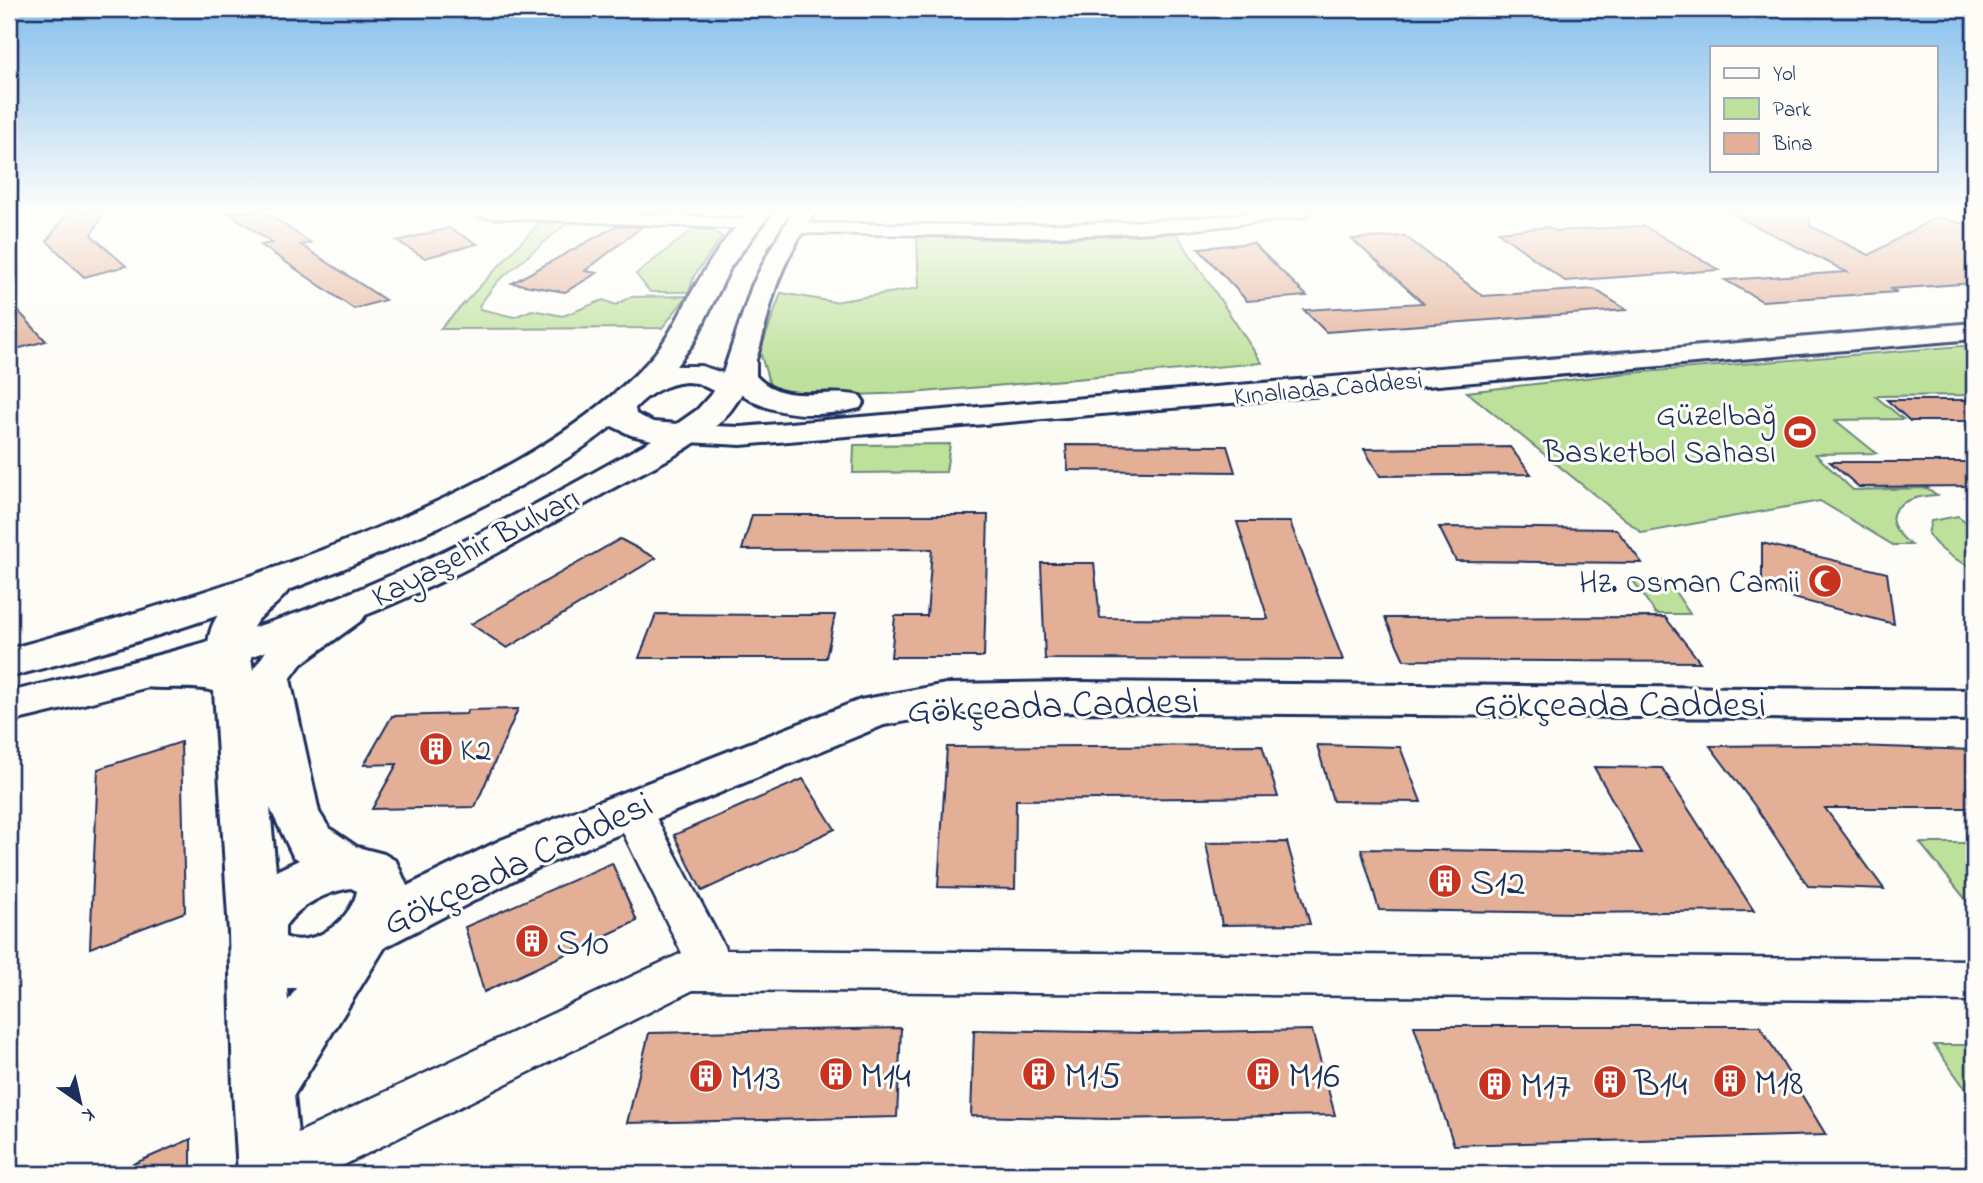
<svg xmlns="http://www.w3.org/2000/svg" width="1983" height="1183" font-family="'Indie Flower',sans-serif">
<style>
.green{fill:#bde09a;stroke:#6c887c;stroke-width:2}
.building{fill:#e3af96;stroke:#1b2f5e;stroke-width:2}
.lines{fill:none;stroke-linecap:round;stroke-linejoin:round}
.minor-casing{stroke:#1b2f5e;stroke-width:5}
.tertiary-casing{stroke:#1b2f5e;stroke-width:6}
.secondary-casing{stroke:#1b2f5e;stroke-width:6}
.primary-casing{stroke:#1b2f5e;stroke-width:6}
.minor{fill:#fdfcf7;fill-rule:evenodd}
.tertiary{fill:#fdfcf7;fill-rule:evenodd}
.secondary{fill:#fdfcf7;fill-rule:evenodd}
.primary{fill:#fdfcf7;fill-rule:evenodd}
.labels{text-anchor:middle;stroke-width:6;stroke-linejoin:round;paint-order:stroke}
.far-street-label{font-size:26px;fill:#1b2f5e;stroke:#fdfcf7}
.poi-label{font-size:32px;fill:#1b2f5e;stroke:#fdfcf7;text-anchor:end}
.street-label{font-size:32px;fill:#1b2f5e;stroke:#fdfcf7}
.near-street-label{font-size:38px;fill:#1b2f5e;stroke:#fdfcf7}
.near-poi-label{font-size:38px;fill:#1b2f5e;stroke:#fdfcf7;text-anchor:start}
</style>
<rect width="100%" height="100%" fill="#fdfcf7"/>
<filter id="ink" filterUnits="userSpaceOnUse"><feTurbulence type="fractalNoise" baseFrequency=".0143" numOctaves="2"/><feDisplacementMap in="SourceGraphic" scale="14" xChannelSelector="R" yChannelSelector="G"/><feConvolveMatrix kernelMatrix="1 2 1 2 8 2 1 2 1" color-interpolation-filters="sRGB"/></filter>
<g filter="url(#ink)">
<path class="green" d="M540 222 567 223 497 282 479 306 480 309 514 317 532 310 563 316 603 300 616 305 630 297 687 296 662 328 440 329Z
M694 229 714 231 722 237 694 276 689 292H650L636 274Z
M1176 233 1262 363 911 393 794 397 771 389 760 352 781 293 834 302 919 288 917 237 1036 240Z
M1974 345V395L1875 396 1903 419 1835 420 1876 453 1815 454 1853 490 1927 488 1937 495C1901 497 1872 514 1911 545H1893L1820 501 1642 533 1467 392 1619 374Z
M950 444 946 472 853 473 854 445Z
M1958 516 1974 528V568C1957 561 1938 550 1928 534L1931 521Z
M1668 581 1690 614H1656L1634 582Z
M1920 843H1974V906H1971Z
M1934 1045H1974V1101Z"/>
<path class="building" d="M68 212H105L91 235 126 266 84 277 47 241Z
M228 212H265L311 243 301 245 385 300 354 309 261 245 272 243Z
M1728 212H1809L1810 226 1869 255 1936 217 1974 226V283L1890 289 1897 292 1762 301 1725 280 1847 272Z
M616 226 642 227 585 271 597 273 565 292 512 283Z
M1644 226 1719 270 1565 281 1498 232 1549 227 1555 231Z
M449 228 477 244 425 258 397 241Z
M1405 236 1483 296 1594 289 1627 310 1326 332 1304 310 1423 303 1352 239Z
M1253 243 1307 296 1247 301 1198 248Z
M9 301 46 341 9 351Z
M1887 400H1974V421H1910Z
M1066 445 1227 446 1235 472 1068 470Z
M1510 447 1531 474 1380 476 1364 449Z
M1830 462H1974V486L1859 487Z
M752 515H988L984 657H891L895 616H927L932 549 742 550Z
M1237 522H1290L1343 660 1045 659 1041 563H1094L1100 618 1268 619Z
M1439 527 1616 529 1642 563 1456 561Z
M620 539 656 558 507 648 471 624Z
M1762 543 1887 573 1894 624 1762 590Z
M656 614 780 615H835L826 658H639Z
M1665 617 1700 662 1404 660 1385 618Z
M518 709 475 807 372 809 397 764 364 765 392 716 466 714 468 710Z
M181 742 185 912 90 948 98 769Z
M1262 745 1278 797 1016 800 1015 889 938 887 947 747Z
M1317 745 1400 747 1421 802 1333 801Z
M1824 745 1974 750V808H1825L1884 889 1808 886 1755 806 1710 746Z
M1594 767 1662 768 1754 911 1576 913 1379 910 1361 849 1642 853Z
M803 779 835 829 702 891 674 835Z
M1287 842 1310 924 1222 925 1206 843Z
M612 863 637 921 484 992 465 927Z
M1414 1026H1760L1826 1135 1454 1145Z
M901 1028 897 1117 627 1123 649 1033Z
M974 1030 1149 1033 1312 1030 1335 1115 1109 1119 971 1116Z
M191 1139V1174H110Z"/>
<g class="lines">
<g class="minor-casing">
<path id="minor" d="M469 212H592L748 219 757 224 748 229 478 217Z
M1258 212H1312L1303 217 1179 231 1036 237 793 233 784 228 793 223C949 225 1103 229 1258 212Z
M631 793 645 797 726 950 1974 960V1001L693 990 326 1174H244L251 1155 682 953 611 808 617 797Z"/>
</g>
<g class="tertiary-casing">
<path id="tertiary" d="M274 572 287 576 293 584C266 624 242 609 253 670L271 644 334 602 348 599 362 602 368 611 362 620 301 664 290 679 319 812 329 828 357 847 384 854 396 861 407 886 501 840 860 700 946 684 1074 682 1974 690V720L1074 712 946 714 884 725 537 868 385 947 294 1095 302 1174H238L233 1089 229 933 214 691C186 684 157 692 129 684L123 674 129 664 144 660 210 661C209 652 207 642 210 633 217 606 248 579 274 572ZM270 808 293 856 299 860 276 871ZM351 888 357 891C352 919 314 949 285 937V926C301 904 326 892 351 888ZM287 988H296L288 1001Z"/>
</g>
<g class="secondary-casing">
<path id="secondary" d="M1974 323V339L741 445 670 441 665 434 670 427 681 425 741 427Z
M742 352 752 354 756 360V376C786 407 823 387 860 396L864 402 860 408C816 419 754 418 727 378L728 360 732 354Z"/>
</g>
<g class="primary-casing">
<path id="primary" d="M749 212H771L731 266 694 342 676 366H701L723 373 752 286 771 248 793 212H815C800 235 785 261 776 287 762 329 759 374 731 410 701 448 648 468 608 491 529 537 448 582 363 616 249 662 128 694 9 722V692C107 668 205 646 300 612 423 568 538 504 652 440L631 435 612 426C558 469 496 500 434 529 299 592 153 641 9 677V649C149 611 287 569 419 510 496 475 573 434 634 376 668 344 674 323 696 285 711 259 728 234 749 212ZM686 382 697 383 714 391 697 410 677 424 653 422 636 414 635 408C649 393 666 384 686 382Z"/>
</g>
<use href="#minor" class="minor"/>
<use href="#tertiary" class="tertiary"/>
<use href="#secondary" class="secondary"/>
<use href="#primary" class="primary"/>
</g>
</g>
<linearGradient id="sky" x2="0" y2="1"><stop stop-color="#85beec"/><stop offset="0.56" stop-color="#fefefb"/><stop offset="1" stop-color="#fefefb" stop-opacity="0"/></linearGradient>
<rect width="1983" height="377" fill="url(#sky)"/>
<defs>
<g id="stadium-disc" transform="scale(1.75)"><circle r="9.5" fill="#c8321e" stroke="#fdfcf7"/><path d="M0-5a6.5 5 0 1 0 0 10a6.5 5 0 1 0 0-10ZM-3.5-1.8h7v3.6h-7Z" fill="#fff"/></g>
<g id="mosque-disc" transform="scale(1.75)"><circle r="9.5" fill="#c8321e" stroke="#fdfcf7"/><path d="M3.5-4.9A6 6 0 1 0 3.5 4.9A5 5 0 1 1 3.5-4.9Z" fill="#fff"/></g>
<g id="building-disc" transform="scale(1.75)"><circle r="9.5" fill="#c8321e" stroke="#fdfcf7"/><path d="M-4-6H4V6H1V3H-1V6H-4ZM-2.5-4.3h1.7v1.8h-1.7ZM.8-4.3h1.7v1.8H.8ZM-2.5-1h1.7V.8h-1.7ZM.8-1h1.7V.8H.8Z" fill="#fff"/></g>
</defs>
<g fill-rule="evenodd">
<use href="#stadium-disc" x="1800" y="432"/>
<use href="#mosque-disc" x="1825" y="581"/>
<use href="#building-disc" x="436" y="749"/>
<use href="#building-disc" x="1445" y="881"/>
<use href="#building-disc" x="532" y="941"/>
<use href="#building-disc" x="836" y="1074"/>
<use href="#building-disc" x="1039" y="1074"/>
<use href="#building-disc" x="1263" y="1074"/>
<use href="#building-disc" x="706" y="1076"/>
<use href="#building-disc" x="1730" y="1081"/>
<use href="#building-disc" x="1610" y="1082"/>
<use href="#building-disc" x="1495" y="1084"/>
</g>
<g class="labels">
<g class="far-street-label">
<text transform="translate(1328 387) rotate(-5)" y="9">Kınalıada Caddesi</text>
</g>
<g class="poi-label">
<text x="1776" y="425">Güzelbağ<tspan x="1776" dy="37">Basketbol Sahası</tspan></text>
<text x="1800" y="592">Hz. Osman Camii</text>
<text x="460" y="760" text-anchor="start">K2</text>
</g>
<g class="street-label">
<text transform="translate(475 546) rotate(-27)" y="11">Kayaşehir Bulvarı</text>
</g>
<g class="near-street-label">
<text x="1620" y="716">Gökçeada Caddesi</text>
<text transform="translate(1053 704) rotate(-2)" y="13">Gökçeada Caddesi</text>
<text transform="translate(517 862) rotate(-25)" y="13">Gökçeada Caddesi</text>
</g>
<g class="near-poi-label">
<text x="1470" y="894">S12</text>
<text x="556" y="954">S10</text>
<text x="860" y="1087">M14</text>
<text x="1064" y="1087">M15</text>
<text x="1288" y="1087">M16</text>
<text x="730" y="1089">M13</text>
<text x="1754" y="1094">M18</text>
<text x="1634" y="1095">B14</text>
<text x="1520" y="1097">M17</text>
</g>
</g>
<rect width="1983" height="1183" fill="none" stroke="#fdfcf7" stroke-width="35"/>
<rect x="18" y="18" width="1948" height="1148" fill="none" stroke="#1b2f5e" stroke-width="2.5" filter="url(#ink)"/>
<rect x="1710" y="46" width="228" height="126" fill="#fdfcf7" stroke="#a3aaba" stroke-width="2"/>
<rect x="1724" y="68" width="35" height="10" fill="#fdfcf7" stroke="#a3aaba" stroke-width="2"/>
<text x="1773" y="80" font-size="21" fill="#1b2f5e">Yol</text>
<rect x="1724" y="98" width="35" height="21" fill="#bde09a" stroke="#a3aaba" stroke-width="2"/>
<text x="1773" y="116" font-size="21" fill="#1b2f5e">Park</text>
<rect x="1724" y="133" width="35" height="21" fill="#e3af96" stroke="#a3aaba" stroke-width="2"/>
<text x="1773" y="150" font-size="21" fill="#1b2f5e">Bina</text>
<g transform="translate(80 1102) rotate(146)" stroke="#fdfcf7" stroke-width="5" paint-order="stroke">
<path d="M0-5L12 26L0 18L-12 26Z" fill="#1b2f5e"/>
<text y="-10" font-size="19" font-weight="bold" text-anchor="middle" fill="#1b2f5e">K</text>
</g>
</svg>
